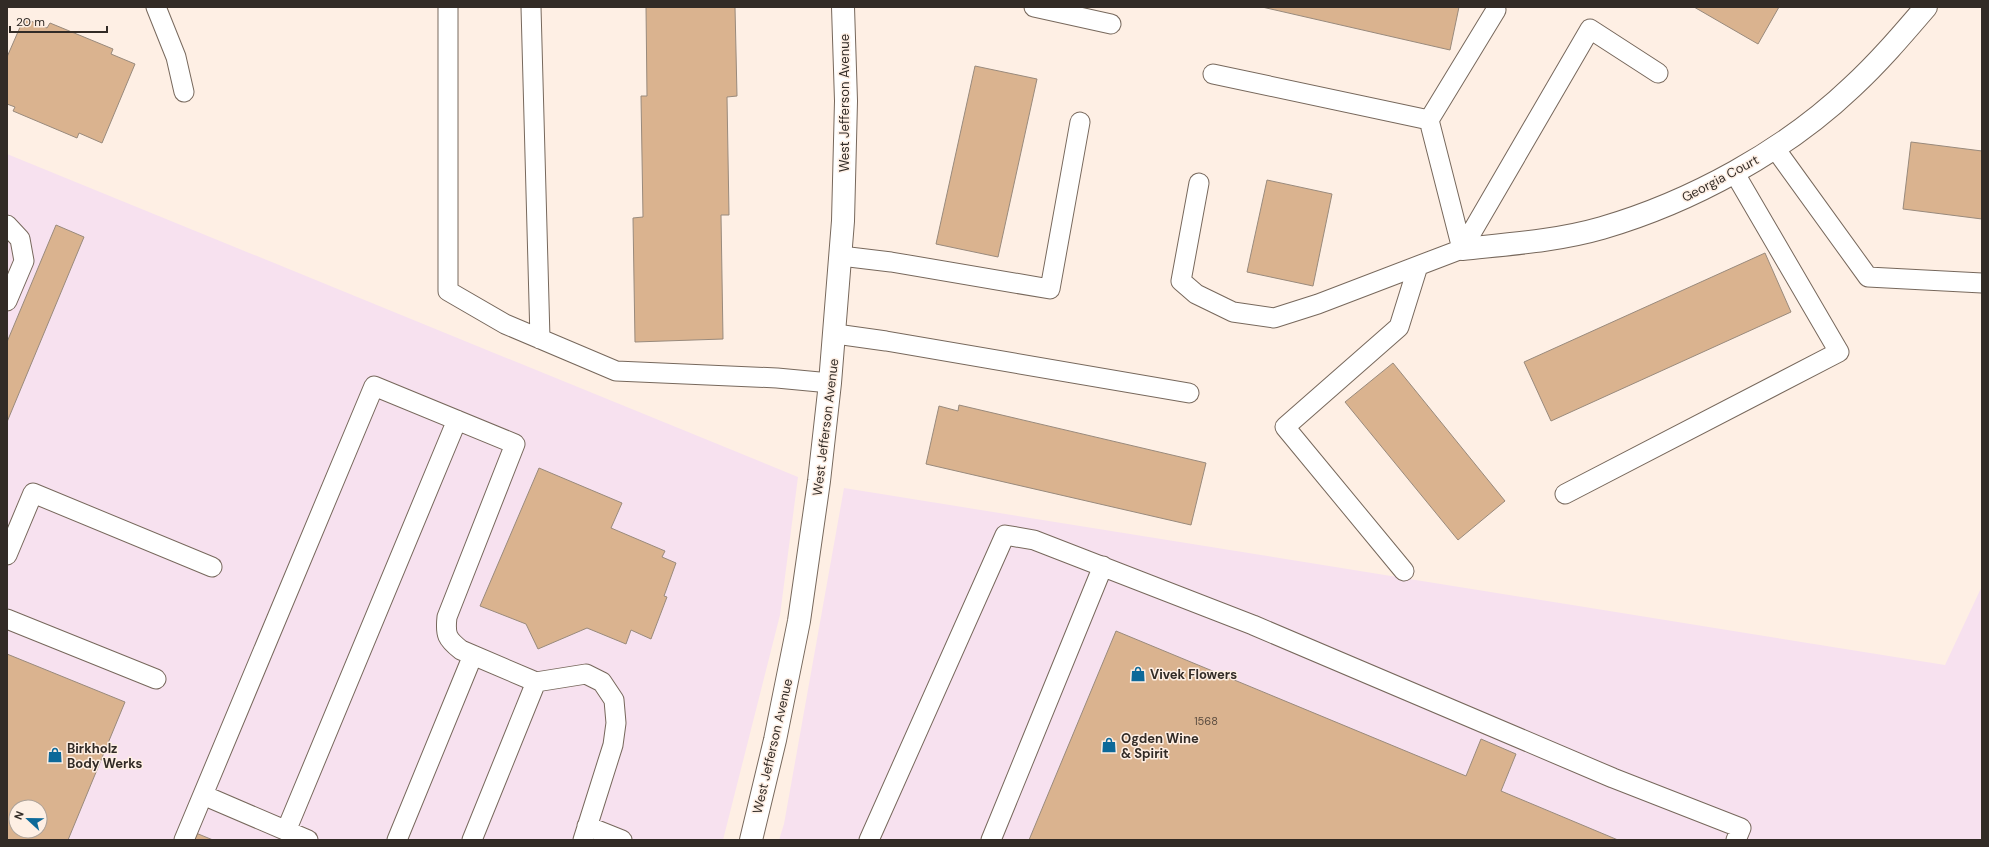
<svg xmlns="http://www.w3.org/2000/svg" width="1989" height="847" font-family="'DM Sans',sans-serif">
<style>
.commercial{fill:#f7e1ef;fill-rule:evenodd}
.building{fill:#dab38f;stroke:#998a7c;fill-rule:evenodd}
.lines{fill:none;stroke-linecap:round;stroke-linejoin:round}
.lane-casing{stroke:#77685c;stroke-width:21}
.street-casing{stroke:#77685c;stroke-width:24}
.secondary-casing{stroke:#77685c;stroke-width:24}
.lane{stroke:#fff;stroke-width:19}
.street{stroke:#fff;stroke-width:22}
.secondary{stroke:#fff;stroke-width:22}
.labels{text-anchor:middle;stroke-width:3;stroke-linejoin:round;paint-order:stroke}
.number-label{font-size:11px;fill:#5c4d40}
.street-label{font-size:13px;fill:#322b26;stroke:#feefe4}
.poi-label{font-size:13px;font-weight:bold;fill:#322b26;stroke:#feefe4;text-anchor:start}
</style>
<rect width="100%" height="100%" fill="#feefe4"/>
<path class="commercial" d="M7 154 798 477 780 615 723 840H7ZM16 807H40V831H16Z
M844 488 1945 665 1982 586V840H779L784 824Z"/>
<path class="building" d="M646 7H735L737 96 727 97 729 215H721L723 339 635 342 633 218 643 217 641 96H647Z
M1262 7H1459L1450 50Z
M1694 7H1779L1758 44Z
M24 18 47 28 50 23 113 49 111 54 135 64 102 143 79 133 77 138 13 111 15 107 7 104V57Z
M975 66 1037 79 998 257 936 244Z
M1911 142 1982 151V219L1903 209Z
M1267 180 1332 194 1313 286 1247 272Z
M56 225 84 237 7 422V342Z
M1765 253 1791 312 1551 421 1524 362Z
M1393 363 1505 501 1458 540 1345 402Z
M959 405 1206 463 1191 525 926 464 939 406 958 411Z
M539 468 622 503 611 528 665 551 662 557 676 563 664 596 667 597 651 639 631 630 626 644 587 628 538 649 526 624 480 606Z
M1116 631 1466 776 1481 739 1516 754 1501 791 1618 840H1029Z
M7 654 125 702 68 840H7ZM16 807H40V831H16Z
M191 831 213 840H188Z"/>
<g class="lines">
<g class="lane-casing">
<path id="lane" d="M156 7 176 57 184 92
M448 7V291L505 324 616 371 777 378 830 383
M531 7 540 339
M1034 7 1111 24
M1213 74 1429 120 1462 249
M1429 120 1496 10
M1774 147 1868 277 1982 283
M1199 183 1181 281 1196 294 1233 312 1274 318 1318 304 1462 249 1590 29 1658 73
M7 225 20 239 24 261 7 301
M841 256 891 262 1050 289 1080 122
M836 334 886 341 1189 393
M1565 494 1839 352 1734 172
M7 555 33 493 212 567
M1404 571 1285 427 1399 327 1418 266
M7 619 156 679
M203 795 308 840
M587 826 622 840
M286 831 457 420
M184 840 374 386 515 444 447 617C445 635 447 639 461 650L536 682 586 674 602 682 614 700 616 723 613 745 583 840
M397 840 473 655
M472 840 536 682
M869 840 1005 535 1034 540 1253 625 1613 778 1741 828 1736 840
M991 840 1103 566"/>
</g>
<g class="street-casing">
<path id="street" d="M1462 249C1509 244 1557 241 1602 228 1691 202 1785 151 1852 87 1879 62 1902 35 1926 7"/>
</g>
<g class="secondary-casing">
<path id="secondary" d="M751 840 775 740 799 621 819 481 830 383 843 221 846 101 843 7"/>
</g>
<use href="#lane" class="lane"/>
<use href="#street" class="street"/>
<use href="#secondary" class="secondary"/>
</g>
<defs>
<g id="shop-bare" transform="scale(1.2)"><path d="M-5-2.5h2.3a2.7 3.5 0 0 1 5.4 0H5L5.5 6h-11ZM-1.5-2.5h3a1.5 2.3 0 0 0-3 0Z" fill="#0d6999" stroke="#feefe4" stroke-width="2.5" paint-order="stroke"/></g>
</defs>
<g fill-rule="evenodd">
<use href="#shop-bare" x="1138" y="674"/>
<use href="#shop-bare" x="1109" y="745"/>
<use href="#shop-bare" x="55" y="755"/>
</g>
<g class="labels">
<g class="number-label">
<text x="1206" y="725">1568</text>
</g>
<g class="street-label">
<text transform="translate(844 103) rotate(-90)" y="5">West Jefferson Avenue</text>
<text transform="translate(1720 178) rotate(-28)" y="5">Georgia Court</text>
<text transform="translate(825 427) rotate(-83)" y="5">West Jefferson Avenue</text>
<text transform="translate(772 746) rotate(-77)" y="5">West Jefferson Avenue</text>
</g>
<g class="poi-label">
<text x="1150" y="679">Vivek Flowers</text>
<text x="1121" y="743">Ogden Wine<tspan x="1121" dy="15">&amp; Spirit</tspan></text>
<text x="67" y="753">Birkholz<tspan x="67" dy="15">Body Werks</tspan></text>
</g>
</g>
<rect width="1989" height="847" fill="none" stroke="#322b26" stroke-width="16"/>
<g transform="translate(28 819) rotate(292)"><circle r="19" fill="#feefe4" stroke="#aca198"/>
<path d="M0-3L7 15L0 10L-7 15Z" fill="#0d6999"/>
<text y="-6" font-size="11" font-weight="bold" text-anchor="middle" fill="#322b26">N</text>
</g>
<path d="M10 26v6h97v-6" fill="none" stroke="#322b26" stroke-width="2"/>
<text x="16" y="26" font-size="12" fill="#322b26" stroke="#feefe4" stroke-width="3" paint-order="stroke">20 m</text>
</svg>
